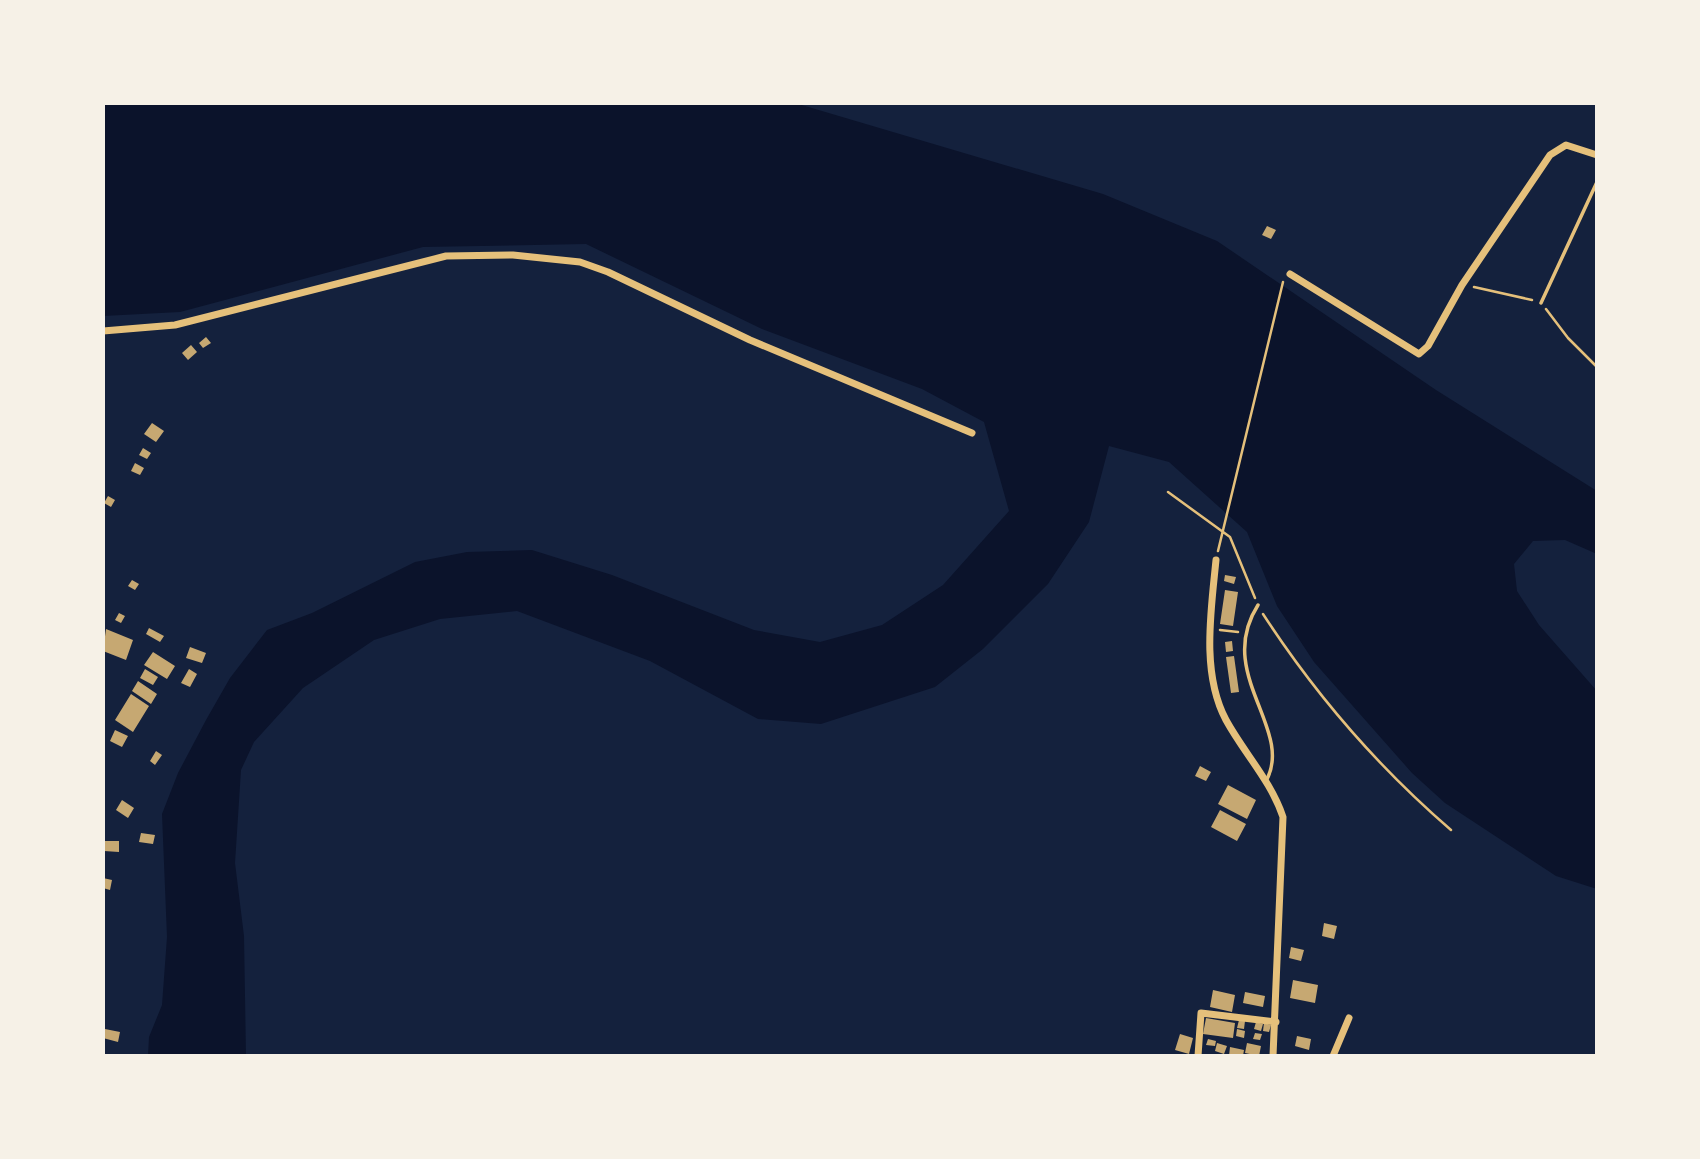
<svg xmlns="http://www.w3.org/2000/svg" width="1700" height="1159" font-family="'Zilla Slab',serif">
<style>
.water{fill:#0b132b}
.building{fill:#c6a872}
.lines{fill:none;stroke-linecap:round;stroke-linejoin:round}
.path{stroke:#e5c07b;stroke-width:2.5}
.service{stroke:#e5c07b;stroke-width:3.5}
.minor{stroke:#e5c07b;stroke-width:7}
</style>
<rect width="100%" height="100%" fill="#14213d"/>
<path class="water" d="M103 103H795L1103 194 1217 241 1436 390 1597 491V554L1565 540 1533 541 1514 564 1517 591 1539 625 1597 691V889L1556 876 1445 803 1412 773 1314 662 1277 606 1247 532 1169 462 1109 446 1089 522 1048 584 983 649 935 687 821 724 758 719 650 661 517 611 440 619 374 640 303 688 254 742 241 770 235 863 244 936 246 1056H148L149 1037 162 1005 167 937 162 814 178 773 206 720 230 678 267 630 312 613 415 562 467 552 532 550 612 575 754 630 820 642 882 625 943 585 1009 511 984 422 922 389 762 329 586 244 423 247 180 312 103 316Z"/>
<path class="building" d="M1267 226 1276 230 1271 239 1262 235Z
M206 337 211 343 203 348 199 343Z
M191 345 197 352 188 360 182 353Z
M152 423 164 431 156 442 144 434Z
M143 448 151 453 147 459 139 455Z
M135 463 144 468 140 475 131 471Z
M108 496 115 500 111 507 104 503Z
M1225 575 1236 577 1234 584 1224 581Z
M132 580 139 584 135 590 128 586Z
M1225 590 1238 592 1233 626 1220 624Z
M119 613 125 616 121 623 115 620Z
M149 628 164 636 160 642 146 634Z
M106 629 133 640 126 660 103 651Z
M1232 641 1233 651 1226 652 1225 642Z
M190 647 206 653 202 663 186 658Z
M153 652 175 666 167 679 144 665Z
M1234 656 1239 692 1231 693 1226 657Z
M145 669 158 677 153 685 140 678Z
M189 669 197 674 190 687 181 683Z
M138 681 157 694 151 704 132 691Z
M131 694 149 706 133 732 115 720Z
M115 730 128 736 122 747 110 741Z
M156 751 162 755 155 765 150 761Z
M1200 766 1211 772 1206 781 1195 776Z
M1228 785 1256 800 1247 819 1218 804Z
M122 800 134 808 128 818 116 810Z
M1220 810 1246 824 1237 841 1211 827Z
M141 833 155 835 153 844 139 842Z
M104 841H119V852L104 851Z
M103 878 112 880 110 890 103 888Z
M1324 923 1337 926 1334 939 1322 936Z
M1291 947 1304 950 1301 961 1289 958Z
M1293 980 1318 985 1315 1003 1290 998Z
M1213 990 1235 995 1232 1012 1210 1007Z
M1245 992 1265 996 1263 1007 1243 1003Z
M1206 1018 1235 1023 1233 1038 1203 1034Z
M1239 1020 1245 1021 1244 1029 1237 1028Z
M1256 1022 1263 1024 1261 1031 1254 1029Z
M1264 1023 1271 1025 1269 1032 1263 1031Z
M105 1029 120 1032 118 1042 103 1038Z
M1237 1029 1245 1031 1244 1038 1236 1036Z
M1255 1033 1262 1034 1260 1040 1253 1039Z
M1180 1034 1193 1038 1189 1054 1175 1050Z
M1297 1036 1311 1039 1309 1050 1295 1046Z
M1208 1039 1216 1041 1215 1046 1206 1045Z
M1217 1043 1227 1046 1224 1054 1215 1051Z
M1247 1043 1261 1046 1259 1056 1245 1053Z
M1230 1047 1244 1050 1243 1056H1229Z"/>
<g class="lines">
<path class="path" d="M1474 287 1532 300
M1546 309 1568 338 1597 367
M1168 492 1230 537 1255 598
M1218 551 1283 282
M1263 614C1315 694 1378 767 1451 830
M1220 630 1238 632"/>
<path class="service" d="M1541 303 1597 182
M1258 605C1214 674 1295 729 1266 781"/>
<path class="minor" d="M1290 274 1419 354 1428 346 1462 285 1550 155 1566 145 1597 155
M103 331 175 325 446 256 513 255 580 262 608 272 750 340 972 433
M1216 560C1211 611 1201 673 1226 720 1244 753 1271 781 1283 817L1273 1056
M1198 1056 1201 1013 1276 1022
M1333 1056 1349 1018"/>
</g>
<rect width="1700" height="1159" fill="none" stroke="#f6f1e7" stroke-width="210"/>
</svg>
